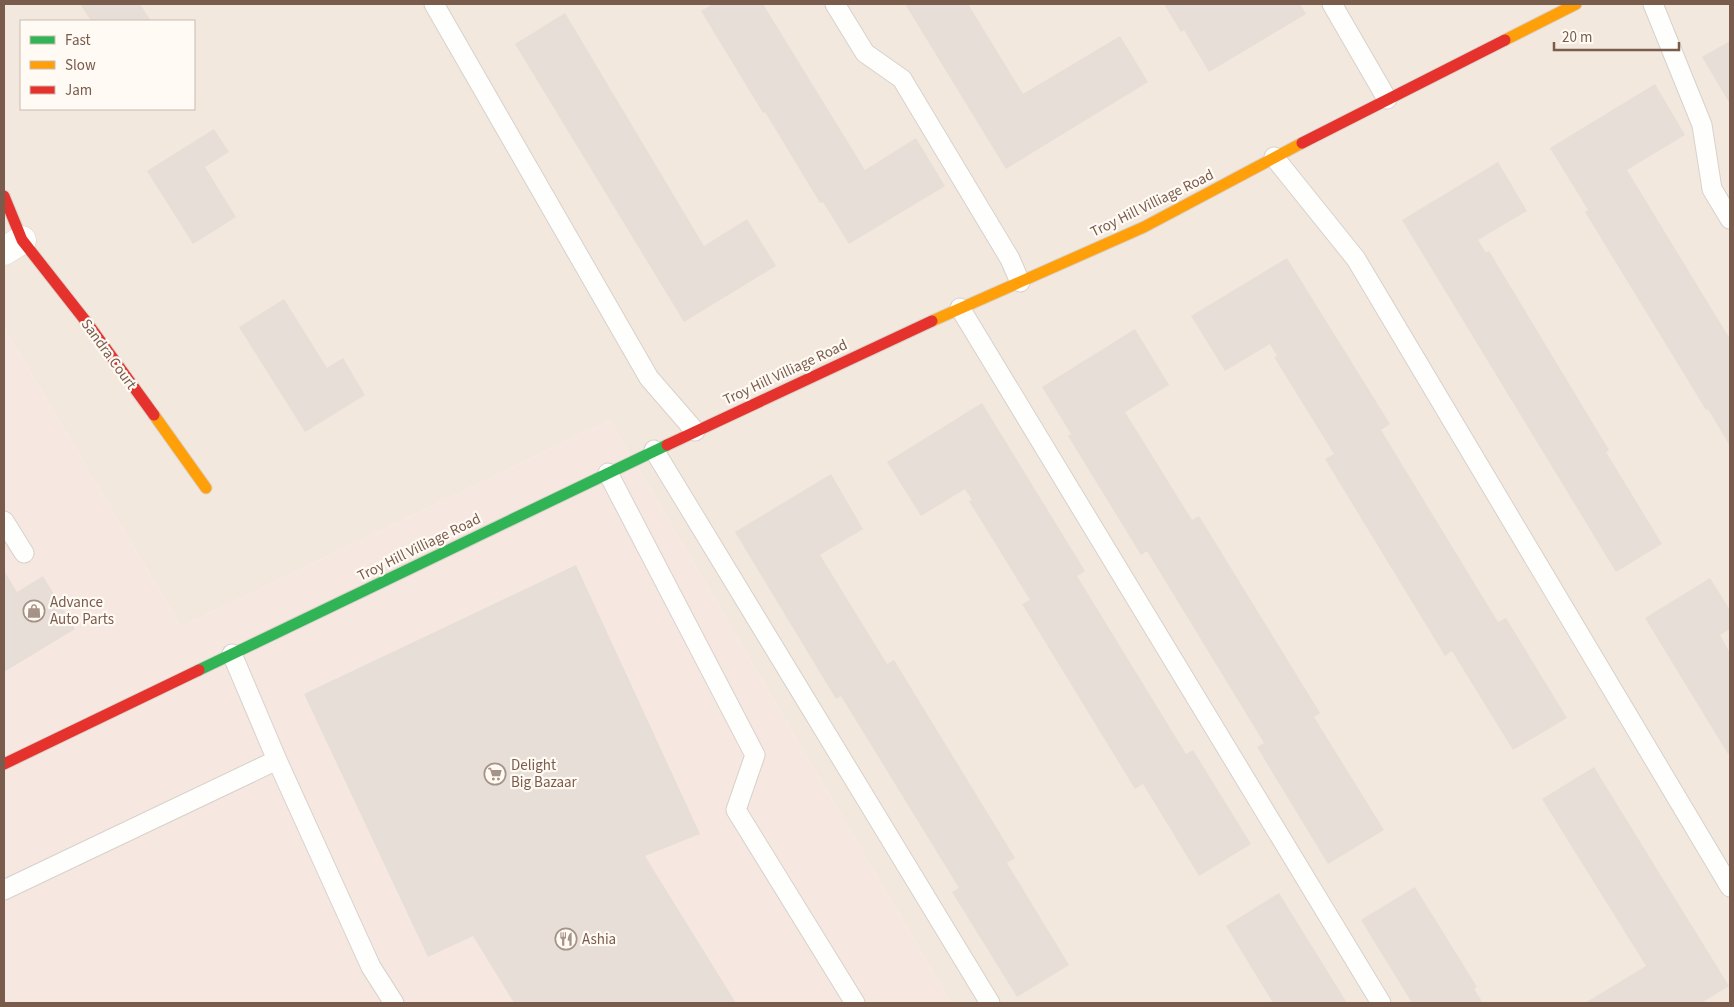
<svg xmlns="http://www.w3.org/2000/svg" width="1734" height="1007" font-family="'Source Sans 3',sans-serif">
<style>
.residential{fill:#f2e8de;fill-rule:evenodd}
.commercial{fill:#f6e8e1}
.building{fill:#e6ded7}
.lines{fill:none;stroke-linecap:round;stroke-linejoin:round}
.lane-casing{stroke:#d7d1cb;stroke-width:21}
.street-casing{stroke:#d7d1cb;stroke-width:29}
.fast-casing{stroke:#d9d2cb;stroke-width:13}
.slow-casing{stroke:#d9d2cb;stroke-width:13}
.jam-casing{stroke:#d9d2cb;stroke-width:13}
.lane{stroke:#fefefd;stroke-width:19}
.street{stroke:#fefefd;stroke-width:28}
.fast{stroke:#30b455;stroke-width:11}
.slow{stroke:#ff9f0a;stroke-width:11}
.jam{stroke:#e5322d;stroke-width:11}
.labels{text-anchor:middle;stroke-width:4.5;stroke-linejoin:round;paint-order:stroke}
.street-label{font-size:15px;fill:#7a5c4d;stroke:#fffaf3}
.poi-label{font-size:15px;fill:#7a5c4d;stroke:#fffaf3;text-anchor:start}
</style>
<rect width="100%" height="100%" fill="#f9f5f0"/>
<path class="residential" d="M4 4H1730V1003H951L610 420 181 627 5 329H4ZM21 21H194V109H21Z"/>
<path class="commercial" d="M4 329H5L181 627 610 420 951 1003H4Z"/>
<path class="building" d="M84 4H140L151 21H91L81 5Z
M713 4H763L865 170 916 138 945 186 849 244 823 202 820 203 765 112 763 113 701 11Z
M905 4H968L1023 94 1120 36 1148 82 1006 169Z
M1164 4H1300L1306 14 1209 72 1184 30 1181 32Z
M565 13 704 246 747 219 776 266 684 322 515 44Z
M1730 41V104L1702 57Z
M1655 84 1685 135 1627 170 1730 339V446L1708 409 1706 410 1585 212 1588 210 1550 148Z
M214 129 229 152 205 167 236 217 193 244 147 171Z
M1498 162 1527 211 1478 240 1486 253 1489 251 1609 450 1606 452 1662 544 1616 572 1402 220Z
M1287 258 1390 424 1381 430 1498 622 1506 618 1567 718 1513 750 1452 651 1445 656 1325 459 1334 454 1274 357 1277 356 1270 344 1225 371 1191 316Z
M284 299 327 368 343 358 365 395 305 432 239 327Z
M1135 329 1169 385 1125 412 1192 520 1199 516 1320 713 1314 717 1384 830 1328 864 1257 747 1264 743 1147 551 1141 555 1068 436 1071 434 1042 387Z
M982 403 1085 571 1077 576 1186 754 1193 750 1251 844 1199 876 1143 784 1135 789 1022 604 1030 600 969 501 972 500 965 489 921 516 887 462Z
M831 474 863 529 820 555 887 664 894 660 1015 858 1007 863 1069 965 1017 997 952 892 959 888 841 696 836 699 735 532Z
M576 565 700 834 645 856 736 1003H514L473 936 428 957 304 694Z
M4 571 17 592 43 576 75 629 4 672Z
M1710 578 1730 610V629L1720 635 1730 653V752L1728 754 1645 618Z
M1594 767 1729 986 1701 1003H1585L1646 966 1542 799Z
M1415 887 1477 987 1474 989 1483 1003H1412L1361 920Z
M1279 893 1347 1003H1273L1226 926Z"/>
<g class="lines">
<g class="lane-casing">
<path id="lane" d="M434 4 649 378 695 431
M835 4 865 53 902 79 1010 259 1020 282
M1332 4 1387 99
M1653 4 1702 125 1712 189 1730 219
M1274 157 1356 259 1730 887
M960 308 1381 1003
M654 450 990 1003
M608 473 755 755 736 810 855 1003
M4 521 24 553
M232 654 277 760 371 967 394 1003
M4 890 277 760"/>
</g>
<g class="street-casing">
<path id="street" d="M4 251 22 240"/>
</g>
<g class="fast-casing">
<path id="fast" d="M199 670 667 445"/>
</g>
<g class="slow-casing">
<path id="slow" d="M1505 40 1576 4
M932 321 1144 227 1302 143
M154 415 206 488"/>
</g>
<g class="jam-casing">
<path id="jam" d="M1302 143 1505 40
M4 196 22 240 88 324 154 415
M667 445 932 321
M4 764 199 670"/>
</g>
<use href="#lane" class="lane"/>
<use href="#street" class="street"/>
<use href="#fast" class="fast"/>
<use href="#slow" class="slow"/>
<use href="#jam" class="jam"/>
</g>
<defs>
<g id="shop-ring" transform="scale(1.125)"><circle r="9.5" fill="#fffaf3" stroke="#a69286" stroke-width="1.5"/><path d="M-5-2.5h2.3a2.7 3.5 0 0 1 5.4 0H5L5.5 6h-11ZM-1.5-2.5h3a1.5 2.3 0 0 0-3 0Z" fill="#a69286"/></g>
<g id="supermarket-ring" transform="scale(1.125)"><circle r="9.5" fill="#fffaf3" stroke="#a69286" stroke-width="1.5"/><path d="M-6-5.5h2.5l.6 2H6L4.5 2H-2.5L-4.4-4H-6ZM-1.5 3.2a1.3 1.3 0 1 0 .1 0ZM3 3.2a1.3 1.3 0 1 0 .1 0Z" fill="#a69286"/></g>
<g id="restaurant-ring" transform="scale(1.125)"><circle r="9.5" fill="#fffaf3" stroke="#a69286" stroke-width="1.5"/><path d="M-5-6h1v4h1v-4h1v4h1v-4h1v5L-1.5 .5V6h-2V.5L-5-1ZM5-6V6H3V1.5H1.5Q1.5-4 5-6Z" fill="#a69286"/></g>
</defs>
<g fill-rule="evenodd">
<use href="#shop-ring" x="34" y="611"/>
<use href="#supermarket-ring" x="495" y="774"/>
<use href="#restaurant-ring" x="566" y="939"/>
</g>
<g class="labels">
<g class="street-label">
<text transform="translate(1152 203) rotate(-26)" y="5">Troy Hill Villiage Road</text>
<text transform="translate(109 354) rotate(54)" y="5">Sandra Court</text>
<text transform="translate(785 372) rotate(-25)" y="5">Troy Hill Villiage Road</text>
<text transform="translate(419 547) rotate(-26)" y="5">Troy Hill Villiage Road</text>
</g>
<g class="poi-label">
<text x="50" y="607">Advance<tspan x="50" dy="17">Auto Parts</tspan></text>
<text x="511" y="770">Delight<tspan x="511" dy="17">Big Bazaar</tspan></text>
<text x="582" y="944">Ashia</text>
</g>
</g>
<rect width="1734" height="1007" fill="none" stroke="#7a5c4d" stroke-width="10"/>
<rect x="20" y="20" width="175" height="90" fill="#fffaf3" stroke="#cabbb1"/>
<rect x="30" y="36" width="25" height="8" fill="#30b455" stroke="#cabbb1"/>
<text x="65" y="45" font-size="15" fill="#7a5c4d">Fast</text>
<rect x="30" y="61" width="25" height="8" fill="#ff9f0a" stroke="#cabbb1"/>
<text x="65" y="70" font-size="15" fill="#7a5c4d">Slow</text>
<rect x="30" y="86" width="25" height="8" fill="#e5322d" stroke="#cabbb1"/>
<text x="65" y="95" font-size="15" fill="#7a5c4d">Jam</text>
<path d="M1554 42v8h125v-8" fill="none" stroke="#7a5c4d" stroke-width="2.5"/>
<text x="1562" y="42" font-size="15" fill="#7a5c4d" stroke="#fffaf3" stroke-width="4" paint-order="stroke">20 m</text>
</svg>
